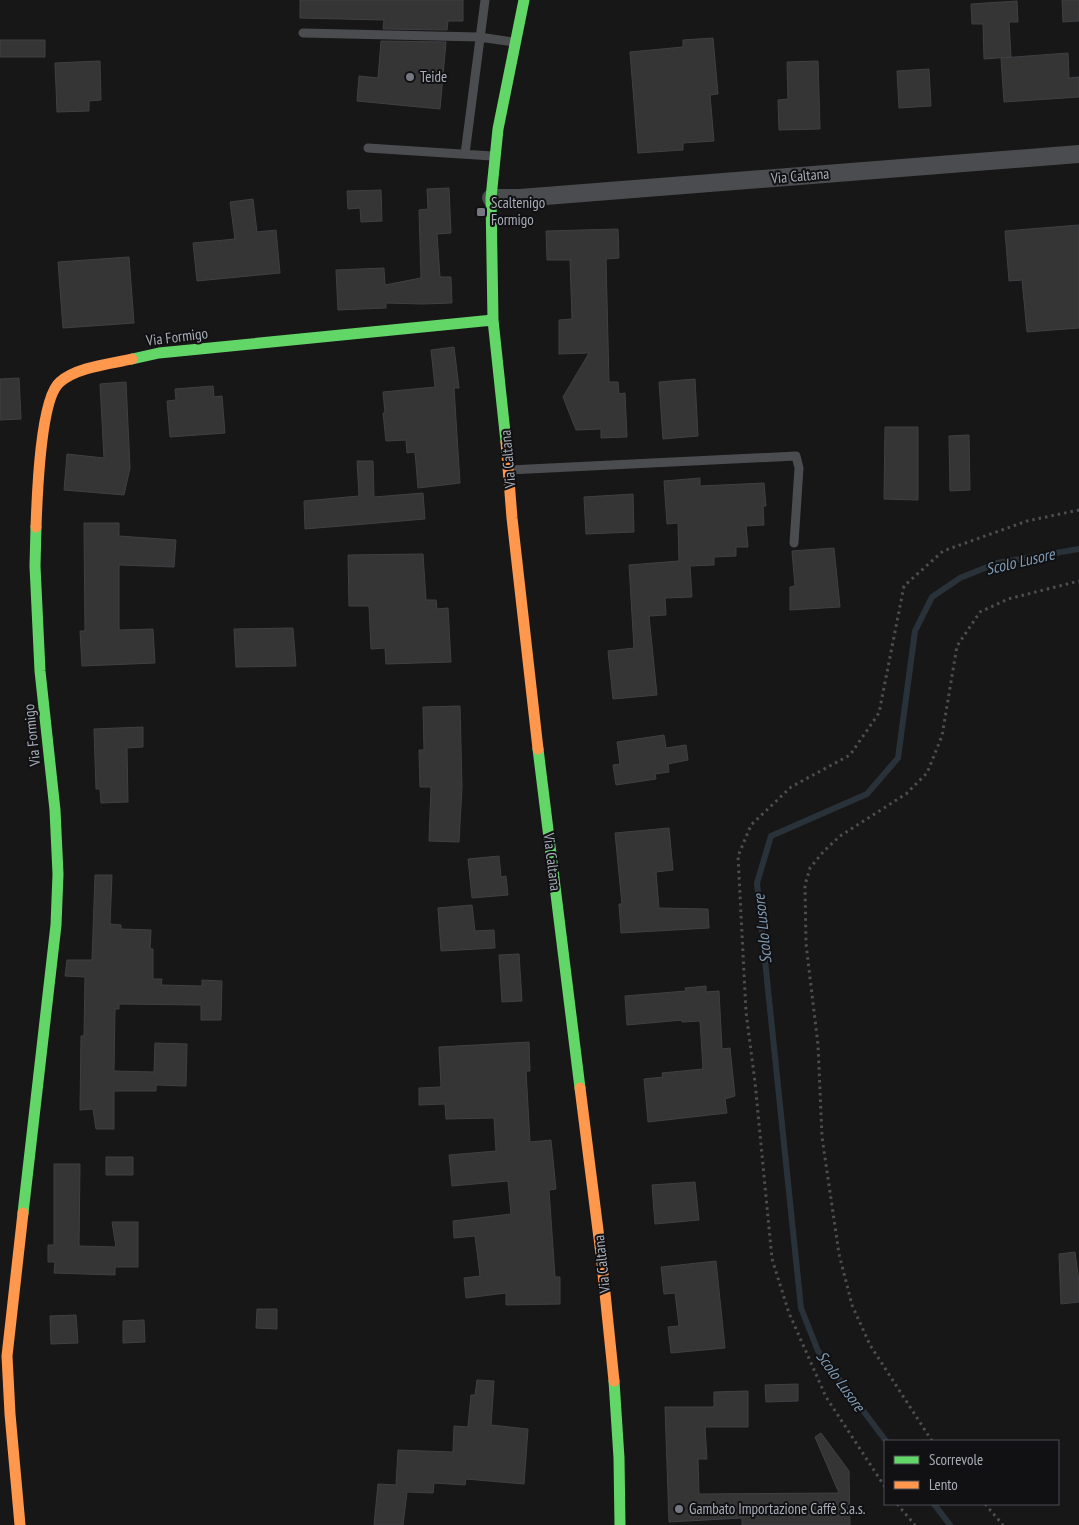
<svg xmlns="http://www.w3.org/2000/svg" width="1079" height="1525" font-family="'PT Sans Narrow',sans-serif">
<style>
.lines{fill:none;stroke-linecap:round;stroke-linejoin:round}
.stream{stroke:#2a3239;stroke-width:6}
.building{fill:#353536;stroke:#3f4043}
.path{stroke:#4d4e52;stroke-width:3;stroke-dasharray:2.5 4;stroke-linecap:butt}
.lane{stroke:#4b4c50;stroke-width:9}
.street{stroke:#4b4c50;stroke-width:18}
.fast{stroke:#63d668;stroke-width:11}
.slow{stroke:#ff974d;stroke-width:11}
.poi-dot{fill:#757880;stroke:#111113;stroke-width:2}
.labels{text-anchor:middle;stroke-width:4;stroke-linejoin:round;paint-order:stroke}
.poi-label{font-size:15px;fill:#a8adb8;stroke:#111113;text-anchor:start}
.street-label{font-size:15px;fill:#a8adb8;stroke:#111113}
.water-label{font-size:16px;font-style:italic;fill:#7f9bb3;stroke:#111113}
</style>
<rect width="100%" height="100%" fill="#171717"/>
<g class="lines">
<path class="stream" d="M886 1441 818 1351 801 1308 757 883 771 836 867 794 898 758 915 631 932 597 960 578 997 563 1079 549
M934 1504 950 1525"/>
</g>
<path class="building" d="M300 0H463V21H448L447 30 383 29 384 20 300 18Z
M1062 0H1079V21L1063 22Z
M1017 1 1018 22H1009L1011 57 984 59 983 24H972L971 4Z
M713 38 718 94 710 95 714 141 683 143V150L638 153 630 52 683 47V40Z
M0 40H45V57H0Z
M381 41 446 42 440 109 357 101 359 76 378 78Z
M1068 53 1069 78 1079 77V97L1004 102 1001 58Z
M100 61 101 100 89 101V111L57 112 55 63Z
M818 61 820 129 779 130 778 100 788 99 787 62Z
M929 69 931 106 899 108 897 71Z
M449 188 451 233 437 234 440 277H451L452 303 422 304 386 303V308L338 310 336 270 384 268 385 285 421 278 419 210 428 209 427 189Z
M381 190 382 221 361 222 360 208 348 209 347 191Z
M253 199 257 232 276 230 280 273 197 281 193 243 235 239 230 202Z
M1079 225V328L1027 332 1022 280 1009 281 1005 231Z
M618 229 619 258 606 259 609 382H618L619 394 625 393 627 437 601 438V429L576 430 563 397 589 353 559 354V320L572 319 570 260H547L546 231Z
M129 257 134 323 63 328 58 262Z
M454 347 459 388H454L460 483 418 488 415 452 407 453 406 440 386 441 383 413H385L383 392 435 387 431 350Z
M19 378 21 419 0 420V379Z
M695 379 698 436 663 439 659 382Z
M126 382 130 468 124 495 64 490 67 454 104 458 100 384Z
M213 386 214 397 222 396 225 433 170 437 167 401 176 400 175 389Z
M885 427H918V500L884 499Z
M969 435 970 490 950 491 949 436Z
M357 461H373L374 497 423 493 425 519 305 529 304 501 359 496Z
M700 478V486L764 483 766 506H763L764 525 746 526 748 547H736V556L714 557V565L690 566 692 597 665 598 666 615 649 616 657 695 613 699 608 651 634 648 629 565 679 561 678 523 667 524 664 481Z
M633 494 634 532 586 534 584 497Z
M84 523H119V536L176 540 174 567 119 565V630L153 629 155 663 82 666 80 631H85Z
M834 548 840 607 790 610V587L795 586 792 551Z
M423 554 426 600H436L437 609 448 608 451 662 386 664 385 648 371 649 369 606H349L348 555Z
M293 628 296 666 236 667 234 629Z
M460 706 462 787 459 842 429 841 431 787H420L419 750H424L423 707Z
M143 727V747L127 748 128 802 101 803 100 789H96L94 729Z
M664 735 666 748 686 745 688 760 668 764 669 772 655 774 656 779 616 785 613 765 620 764 617 742Z
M669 828 673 870 656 872 659 908 708 909 709 928 621 933 619 904H622L615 833Z
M499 856 501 877 506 876 508 895 472 898 468 859Z
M95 875H112L110 924 121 925V929L151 930 150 949H153V979H162L161 985 202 986V980L222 981 221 1020H201V1005L119 1004V1009H115L114 1071 154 1072 155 1043 187 1044 186 1086 156 1085V1091H114V1129H96L93 1109 80 1110 81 1036H84L85 977 65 976 67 960H92Z
M472 905 475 931 494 930 495 948 441 951 438 908Z
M519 954 522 1001 502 1002 499 955Z
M706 986V992L719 991 722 1049 730 1048 735 1096 725 1099 727 1113 648 1122 644 1079 663 1077 662 1073 703 1069 700 1021 682 1022V1020L627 1025 625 996 686 991 685 988Z
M529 1042 530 1071H526L530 1142 551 1140 556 1189 549 1190 555 1277H560V1304L506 1305V1293L466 1298 464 1278 480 1276 475 1236 454 1238 453 1221 511 1214 508 1181 452 1186 449 1155 496 1151 494 1118 446 1119 445 1104 419 1105V1088L441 1087 439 1047Z
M106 1157H133V1175H106Z
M54 1164H80L79 1246 116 1247 112 1222H138V1267H115V1275L54 1273 55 1262H48V1245H54Z
M695 1182 699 1220 655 1224 652 1185Z
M1075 1252 1079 1282V1302L1061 1304 1059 1254Z
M716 1261 725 1348 671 1353 668 1327 679 1326 675 1293 664 1294 661 1267Z
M257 1309H277V1329L256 1328Z
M76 1315 78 1343 51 1344 50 1316Z
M144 1320 145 1342 123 1343V1321Z
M477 1380 494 1381 491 1425 528 1429 524 1484 466 1479 465 1485 434 1483 433 1493 407 1492 403 1525H374L378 1484 396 1485 398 1450 453 1452 454 1426 468 1427 471 1395H475Z
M798 1384V1401L766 1402 765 1385Z
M748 1391V1427H705L707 1459H698L699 1494 839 1493 815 1437 821 1433 849 1471 850 1525H742V1518L669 1522 665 1407H714V1392Z"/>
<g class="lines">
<path class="path" d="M932 1441 870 1345 852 1305 839 1254 822 1137 818 1045 806 944 805 885 810 868 823 852 840 836 906 794 927 773 942 736 957 646 980 612 1008 599 1079 581
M885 1487 826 1397 789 1313 772 1259 755 1082 746 1012 738 856 751 825 791 787 850 755 879 713 904 586 943 551 1027 521 1079 510
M897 1504 915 1525
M985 1504 1003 1525"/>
<path class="lane" d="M303 33 479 37 513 42
M368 148 492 156
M465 154 485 0
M509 470 796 456 799 468 794 543"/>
<path class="street" d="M491 198H520L1079 154"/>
<path class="fast" d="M132 359 159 353 493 320
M506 442 493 320 491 198 498 129 524 0
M538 749 580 1088
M23 1213 56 925 58 874 55 810 40 671 35 566 36 527
M614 1381 619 1458 620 1525"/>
<path class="slow" d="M506 442 512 518 538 749
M36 527C37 500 40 398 60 382 77 367 110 364 132 359
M580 1088 601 1254 614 1381
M20 1525 10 1414 7 1356 23 1213"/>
</g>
<g class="poi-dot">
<circle cx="410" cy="77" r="5"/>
<rect x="476" y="207" width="10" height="10" rx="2.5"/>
<circle cx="679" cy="1509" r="5"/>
</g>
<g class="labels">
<g class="poi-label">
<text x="420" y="82">Teide</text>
<text x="491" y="208">Scaltenigo<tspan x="491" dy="17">Formigo</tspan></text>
<text x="689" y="1514">Gambato Importazione Caffè S.a.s.</text>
</g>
<g class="street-label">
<text transform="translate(800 176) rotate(-5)" y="5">Via Caltana</text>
<text transform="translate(177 337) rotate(-7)" y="5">Via Formigo</text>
<text transform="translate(508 459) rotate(-95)" y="5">Via Caltana</text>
<text transform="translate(32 735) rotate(-96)" y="5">Via Formigo</text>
<text transform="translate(552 862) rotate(83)" y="5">Via Caltana</text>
<text transform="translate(602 1264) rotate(-96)" y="5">Via Caltana</text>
</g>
<g class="water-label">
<text transform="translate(1020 561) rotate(-13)" y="6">Scolo Lusore</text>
<text transform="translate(762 929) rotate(-96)" y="6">Scolo Lusore</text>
<text transform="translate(841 1381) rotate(54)" y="6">Scolo Lusore</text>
</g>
</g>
<rect x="884" y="1440" width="175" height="65" fill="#111113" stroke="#4d4f55"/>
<rect x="894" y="1456" width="25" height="8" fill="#63d668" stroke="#4d4f55"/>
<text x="929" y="1465" font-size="15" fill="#a8adb8">Scorrevole</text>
<rect x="894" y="1481" width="25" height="8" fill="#ff974d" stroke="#4d4f55"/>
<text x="929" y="1490" font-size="15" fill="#a8adb8">Lento</text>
</svg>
